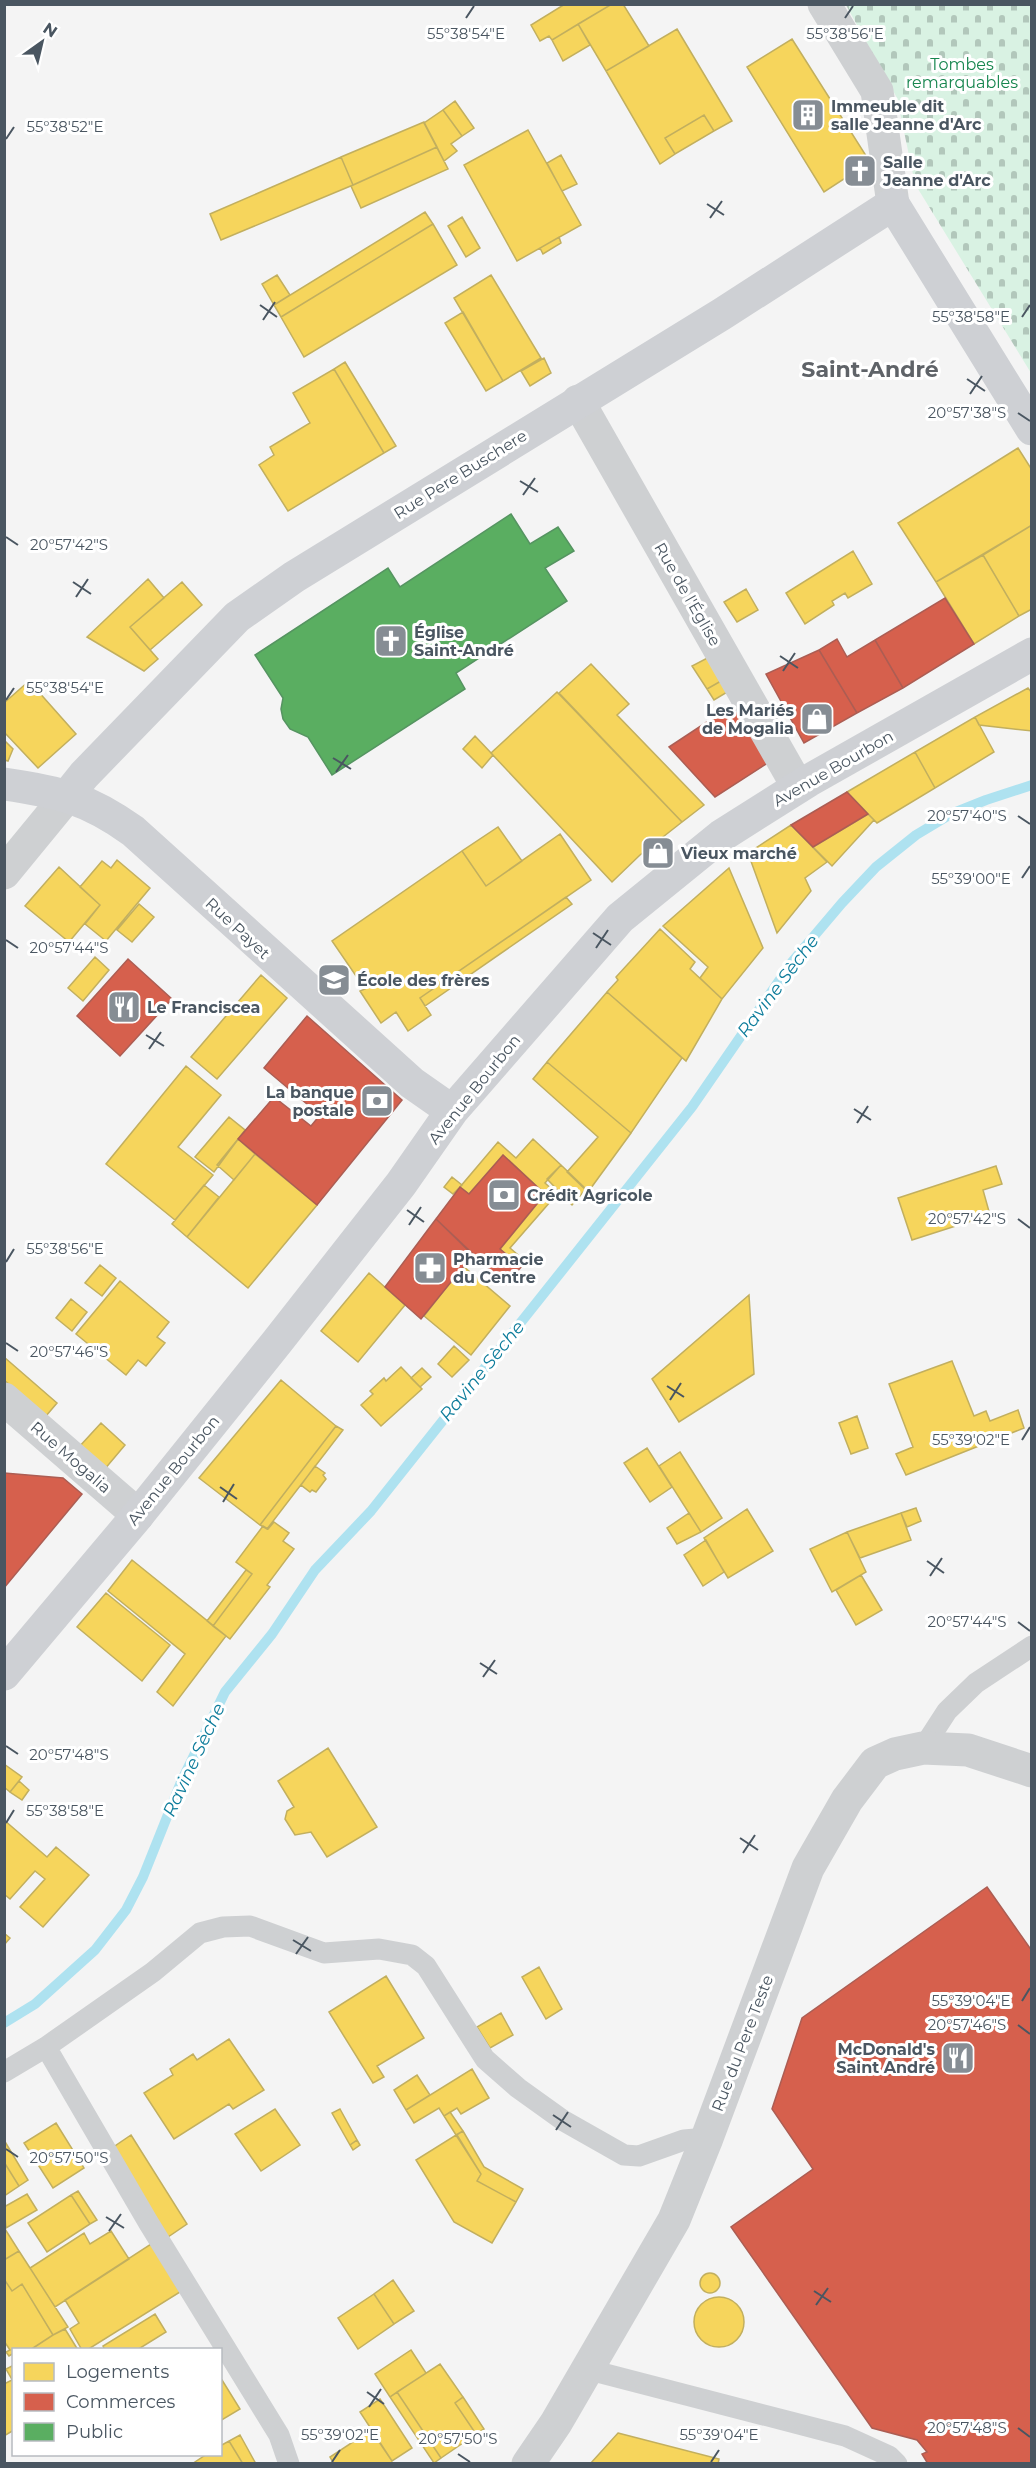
<svg xmlns="http://www.w3.org/2000/svg" width="1036" height="2468" font-family="Montserrat,sans-serif">
<style>
.cemetery{fill:url(#cemetery-stones)}
.homes{fill:#f6d55c;stroke:#c2af5e;stroke-width:1.5}
.shops{fill:#d6604d;stroke:#ac5d53;stroke-width:1.5}
.public{fill:#5aae61;stroke:#559461;stroke-width:1.5}
.lines{fill:none;stroke-linecap:round;stroke-linejoin:round}
.stream{stroke:#aee2f0;stroke-width:10}
.lane{stroke:#ced0d2;stroke-width:21}
.street{stroke:#ced0d2;stroke-width:33}
.secondary{stroke:#ced0d4;stroke-width:33}
.ticks{fill:none;stroke:#4a5661;stroke-width:2}
.labels{text-anchor:middle;stroke-width:6;stroke-linejoin:round;paint-order:stroke}
.park-label{font-size:16px;fill:#17864f;stroke:#fff}
.poi-label{font-size:16px;font-weight:bold;fill:#4a5661;stroke:#fff;text-anchor:start}
.street-label{font-size:16px;fill:#4a5661;stroke:#fff}
.water-label{font-size:18px;font-style:italic;fill:#0c7c9b;stroke:#fff}
.district-label{font-size:22px;font-weight:bold;fill:#5f6368;stroke:#fff}
.ticks-label{font-size:15px;text-anchor:middle;fill:#4a5661;stroke:#fff;stroke-width:6;stroke-linejoin:round;paint-order:stroke}
</style>
<defs>
<pattern id="cemetery-stones" width="16" height="16" patternUnits="userSpaceOnUse" patternTransform="scale(1.5)"><rect width="16" height="16" fill="#d9f2e3"/><path d="M2 7V4a2 2 0 0 1 4 0v3zM10 15v-3a2 2 0 0 1 4 0v3z" fill="#b2c7bb"/></pattern>
</defs>
<rect width="100%" height="100%" fill="#f4f4f4"/>
<path class="cemetery" d="M846 5H1031V373L915 184 897 98Z"/>
<path class="homes" d="M565 4H612L552 40 549 36 540 41 531 25Z
M612 4H623L649 46 606 71 578 24Z
M578 24 590 45 563 61 552 40Z
M677 29 732 121 714 131 704 115 665 138 675 154 660 164 606 71Z
M792 39 870 162 824 192 747 67Z
M455 101 474 128 462 136 443 110Z
M443 110 462 136 451 144 457 151 444 161 424 123Z
M704 115 714 131 675 154 665 138Z
M424 122 437 147 353 185 341 157Z
M528 130 581 225 517 261 464 165Z
M437 147 448 169 361 208 351 186Z
M561 155 577 184 562 191 547 163Z
M341 157 353 185 221 240 210 214Z
M425 212 433 224 281 317 274 305Z
M462 217 480 248 466 257 448 226Z
M433 224 457 265 304 357 281 317Z
M559 237 561 243 543 254 540 248Z
M277 275 290 295 274 305 262 284Z
M491 275 541 358 503 381 454 298Z
M463 312 503 381 486 391 445 323Z
M544 358 551 373 530 386 521 371Z
M345 362 396 446 384 453 334 369Z
M334 369 384 453 288 511 259 465 274 455 270 447 310 423 293 393Z
M1018 448 1032 470V525L936 582 898 523Z
M1032 525V609L1019 616 983 555Z
M853 551 872 584 848 598 845 593 832 601 834 605 805 624 786 593Z
M983 555 1019 616 974 644 936 582Z
M148 579 164 598 130 627 158 659 144 671 87 637Z
M182 582 202 605 150 650 130 627Z
M746 589 758 610 737 622 724 602Z
M715 654 728 677 707 689 692 666Z
M591 664 629 704 617 715 704 805 682 822 559 693Z
M728 677 734 688 714 700 707 689Z
M29 681 76 734 38 768 4 732V703Z
M1028 688 1032 693V731L979 725 975 717Z
M557 692 682 822 640 855 612 882 491 753Z
M975 717 994 752 935 788 915 752Z
M475 736 493 755 482 768 463 749Z
M4 740 13 749 8 761 4 760Z
M915 752 935 788 877 823 847 792Z
M868 814 874 820 832 866 813 847Z
M791 825 827 862 805 878 811 891 777 933 748 853Z
M498 827 522 861 486 886 462 851Z
M560 834 591 880 420 998 431 1015 408 1031 396 1012 381 1023 360 991 365 989 332 941 462 851 486 886Z
M117 860 150 888 106 941 85 924 100 905 80 887 102 861 111 868Z
M59 867 100 905 69 942 25 906Z
M729 868 763 948 722 999 700 978 708 967 663 926Z
M566 897 572 904 425 1006 420 998Z
M139 904 154 917 132 942 117 930Z
M660 929 695 962 690 969 722 999 686 1061 607 992 618 980 616 977Z
M95 957 109 970 83 1001 68 988Z
M261 975 287 998 217 1079 191 1057Z
M607 992 682 1058 631 1133 547 1062Z
M547 1062 631 1133 588 1192 567 1172 598 1137 533 1079Z
M186 1066 221 1095 178 1147 213 1175 175 1220 106 1164Z
M229 1117 245 1130 214 1172 195 1157Z
M238 1139 255 1154 234 1180 217 1165Z
M533 1139 561 1165 545 1183 557 1194 510 1248 525 1261 521 1267 500 1249 545 1194 503 1155 469 1194 460 1187 498 1142 516 1158Z
M255 1154 317 1205 248 1288 187 1237Z
M561 1165 586 1189 572 1205 547 1179Z
M996 1166 1002 1184 983 1190 990 1215 912 1240 898 1198Z
M452 1177 462 1185 453 1194 444 1187Z
M204 1185 219 1197 187 1237 172 1224Z
M100 1265 116 1278 102 1296 85 1283Z
M463 1266 510 1306 471 1355 424 1316Z
M369 1273 405 1305 358 1362 321 1331Z
M120 1281 169 1322 157 1337 165 1343 146 1366 138 1360 126 1375 76 1334Z
M749 1295 754 1374 679 1422 652 1379Z
M71 1299 87 1312 72 1331 56 1318Z
M454 1346 469 1360 452 1377 438 1364Z
M4 1357 57 1403 46 1416 4 1380Z
M952 1361 974 1416 986 1411 990 1421 1018 1410 1024 1428 906 1475 896 1454 913 1447 889 1384Z
M401 1367 422 1389 381 1426 361 1405 373 1394 370 1391 384 1378 386 1381Z
M422 1368 431 1377 420 1387 411 1378Z
M281 1380 336 1426 260 1525 199 1478Z
M857 1416 868 1448 851 1454 839 1423Z
M101 1423 125 1445 104 1470 79 1447Z
M336 1426 343 1430 267 1529 260 1525Z
M647 1448 672 1487 650 1502 624 1463Z
M680 1452 722 1518 701 1532 659 1466Z
M315 1466 325 1473 323 1475 326 1479 316 1492 312 1490 310 1492 301 1485Z
M916 1508 921 1521 907 1527 901 1513Z
M747 1509 773 1551 728 1578 704 1538Z
M689 1513 701 1532 677 1544 667 1528Z
M901 1513 911 1540 860 1558 847 1532Z
M274 1522 289 1533 283 1541 294 1549 267 1585 270 1587 230 1639 213 1626 252 1574 236 1562 263 1526 268 1529Z
M847 1532 866 1572 832 1592 810 1549Z
M706 1540 724 1572 703 1586 684 1555Z
M132 1560 226 1636 173 1706 157 1692 185 1654 108 1591Z
M246 1570 252 1574 213 1626 207 1621Z
M861 1575 882 1610 856 1625 836 1590Z
M106 1593 170 1645 142 1681 77 1627Z
M328 1748 377 1827 327 1857 311 1832 295 1835 285 1819 287 1811 294 1807 278 1781Z
M4 1764 22 1777 10 1792 4 1787Z
M19 1781 29 1790 22 1800 10 1792Z
M4 1820 47 1857 56 1847 89 1875 43 1927 20 1907 45 1879 35 1871 10 1899 4 1894Z
M4 1933 10 1938 4 1945Z
M539 1967 562 2009 546 2019 522 1977Z
M386 1976 424 2038 377 2066 384 2077 373 2083 329 2012Z
M501 2013 513 2035 490 2048 477 2027Z
M229 2039 264 2090 233 2109 229 2104 174 2139 144 2093 173 2075 170 2069 193 2054 197 2060Z
M472 2069 489 2098 461 2114 457 2108 444 2116 439 2108 414 2123 406 2110Z
M417 2075 430 2095 406 2110 394 2090Z
M275 2109 300 2145 261 2171 235 2134Z
M340 2109 357 2140 350 2145 332 2113Z
M450 2112 463 2131 456 2135 444 2116Z
M56 2123 84 2168 53 2188 24 2143Z
M463 2131 484 2167 523 2189 516 2202 477 2181 481 2174 457 2135Z
M131 2135 187 2224 168 2237 112 2148Z
M456 2135 481 2174 477 2181 516 2202 492 2243 454 2222 416 2160Z
M4 2140 28 2180 19 2186 4 2162Z
M357 2140 360 2145 353 2150 350 2145Z
M4 2162 19 2186 4 2196Z
M78 2191 97 2220 90 2224 71 2195Z
M27 2194 37 2210 6 2228 4 2207Z
M71 2195 90 2224 47 2252 28 2223Z
M5 2229 19 2251 4 2260V2230Z
M111 2231 129 2259 55 2307 30 2268 84 2233 90 2244Z
M151 2244 180 2292 87 2350H82L70 2329 79 2323 65 2300Z
M19 2251 30 2268 68 2327 53 2335 22 2284 12 2291 4 2279V2260Z
M700 2283a10 10 0 1 1 20 0a10 10 0 1 1-20 0Z
M4 2279 12 2291 22 2284 53 2335 30 2350H14V2353L9 2356 6 2352 10 2350 4 2341Z
M393 2280 414 2311 394 2324 374 2294Z
M374 2294 394 2324 358 2349 338 2318Z
M694 2322a25 25 0 1 1 50 0a25 25 0 1 1-50 0Z
M155 2314 166 2332 137 2350H105L103 2346Z
M65 2329 78 2350H30L53 2335Z
M411 2350 426 2373 390 2397 375 2374Z
M440 2364 463 2397 455 2403 476 2434 441 2458 397 2392Z
M14 2365V2383L6 2369Z
M12 2380 14 2383V2430L4 2436V2384Z
M222 2380 240 2409 220 2421V2381Z
M397 2392 441 2458 434 2463 390 2397Z
M463 2397 484 2429 476 2434 455 2403Z
M380 2399 412 2448 392 2461 360 2412Z
M371 2430 394 2464H334L330 2457Z
M618 2433 719 2459 718 2464H590Z
M240 2435 256 2464H243L229 2441Z
M229 2441 243 2464H192L207 2454H220V2446Z"/>
<path class="shops" d="M945 598 974 644 903 688 875 640Z
M837 639 847 657 875 640 903 688 857 713 819 650Z
M819 650 857 713 804 743 766 674Z
M740 700 774 759 715 797 669 747Z
M847 792 868 814 813 847 791 825Z
M128 959 172 999 120 1056 77 1016Z
M307 1016 402 1100 317 1205 238 1139 274 1097 311 1126 320 1115 264 1068Z
M503 1155 545 1194 500 1249 521 1267 506 1285 436 1219 460 1187 469 1194Z
M436 1219 473 1255 421 1319 385 1287Z
M4 1473 63 1478 82 1494 4 1588Z
M987 1887 1032 1951V2464H928L922 2454 927 2452 917 2440 872 2428 731 2227 813 2169 772 2109 802 2018Z"/>
<path class="public" d="M511 514 530 544 558 527 574 551 545 568 567 601 456 673 465 689 332 775 308 737 290 729 283 719 281 709 283 698 255 655 388 568 400 587Z"/>
<g class="lines">
<path class="stream" d="M4 2023 35 2004 95 1950 126 1910 143 1877 181 1782 225 1692 272 1634 315 1570 371 1511 692 1107 792 962 842 903 876 867 916 835 951 814 986 800 1032 785"/>
<path class="lane" d="M923 1748 947 1711 976 1683 1032 1646
M46 2047 148 2222 279 2435 289 2464
M4 2072 46 2047 153 1972 200 1933 223 1927 250 1926 324 1953 379 1949 412 1955 426 1966 485 2059 518 2088 564 2121 624 2155 639 2156 684 2140 707 2138
M586 2369 845 2436 889 2456 897 2464"/>
<path class="street" d="M824 4 877 91 893 204
M578 401 798 787
M4 873 68 795
M4 1399 138 1515
M528 2464 556 2423 674 2220 707 2138 808 1868 847 1800 875 1763 895 1754 923 1748 968 1750 1032 1771"/>
<path class="secondary" d="M4 784C59 792 87 798 133 831L412 1083 452 1111
M68 795 84 775 237 617 294 577 722 314 893 204 1032 429
M4 1674 138 1515 277 1342 401 1184 452 1111 620 918 721 836 808 781 1032 654"/>
</g>
<path class="ticks" d="M466 18 474 6M845 18 853 6M6 139 14 127M707 204 724 215M710 218 722 201M260 305 277 317M1022 317 1030 305M263 320 275 302M967 379 985 391M970 394 982 376M1018 413 1030 421M520 481 538 492M523 495 535 478M6 537 18 545M73 582 91 594M76 597 88 579M780 656 798 668M783 671 795 653M6 700 14 688M333 758 351 769M336 772 348 755M1018 816 1030 824M1022 878 1030 866M593 933 611 945M6 940 18 948M596 948 608 930M146 1035 164 1046M149 1049 161 1032M854 1109 871 1120M857 1123 868 1106M407 1210 424 1222M1018 1219 1030 1228M409 1225 421 1207M6 1262 14 1249M6 1343 18 1351M667 1386 684 1397M670 1400 681 1383M1022 1440 1030 1427M220 1487 237 1499M223 1502 234 1484M927 1561 944 1573M930 1576 942 1558M1018 1622 1030 1631M480 1663 497 1674M483 1677 495 1660M6 1746 18 1754M6 1823 14 1810M740 1838 758 1850M743 1853 755 1835M293 1940 311 1951M296 1954 308 1937M1022 2001 1030 1988M1018 2025 1030 2034M553 2115 571 2127M556 2130 568 2112M6 2149 18 2157M106 2217 124 2228M109 2231 121 2214M814 2291 831 2302M816 2305 828 2288M367 2392 384 2404M369 2407 381 2389M1018 2428 1030 2437M458 2454 470 2462M332 2462 340 2450M711 2462 719 2450"/>
<defs>
<g id="building-square" transform="scale(1.725)"><rect x="-9" y="-9" width="18" height="18" rx="4" fill="#868d94" stroke="#fff"/><path d="M-4-6H4V6H1V3H-1V6H-4ZM-2.5-4.3h1.7v1.8h-1.7ZM.8-4.3h1.7v1.8H.8ZM-2.5-1h1.7V.8h-1.7ZM.8-1h1.7V.8H.8Z" fill="#fff"/></g>
<g id="church-square" transform="scale(1.725)"><rect x="-9" y="-9" width="18" height="18" rx="4" fill="#868d94" stroke="#fff"/><path d="M-1.2-6h2.4v3.5h3.3v2.4h-3.3V6h-2.4V-.1h-3.3v-2.4h3.3Z" fill="#fff"/></g>
<g id="shop-square" transform="scale(1.725)"><rect x="-9" y="-9" width="18" height="18" rx="4" fill="#868d94" stroke="#fff"/><path d="M-5-2.5h2.3a2.7 3.5 0 0 1 5.4 0H5L5.5 6h-11ZM-1.5-2.5h3a1.5 2.3 0 0 0-3 0Z" fill="#fff"/></g>
<g id="university-square" transform="scale(1.725)"><rect x="-9" y="-9" width="18" height="18" rx="4" fill="#868d94" stroke="#fff"/><path d="M0-5L7-2L0 1L-7-2ZM-4 1L0 2.5L4 1V4Q0 6-4 4Z" fill="#fff"/></g>
<g id="restaurant-square" transform="scale(1.725)"><rect x="-9" y="-9" width="18" height="18" rx="4" fill="#868d94" stroke="#fff"/><path d="M-5-6h1v4h1v-4h1v4h1v-4h1v5L-1.5 .5V6h-2V.5L-5-1ZM5-6V6H3V1.5H1.5Q1.5-4 5-6Z" fill="#fff"/></g>
<g id="bank-square" transform="scale(1.725)"><rect x="-9" y="-9" width="18" height="18" rx="4" fill="#868d94" stroke="#fff"/><path d="M-6-4H6V4H-6ZM0-2.3a2.3 2.3 0 1 0 0 4.6a2.3 2.3 0 1 0 0-4.6Z" fill="#fff"/></g>
<g id="pharmacy-square" transform="scale(1.725)"><rect x="-9" y="-9" width="18" height="18" rx="4" fill="#868d94" stroke="#fff"/><path d="M-2-6h4v4h4v4h-4v4h-4v-4h-4v-4h4Z" fill="#fff"/></g>
</defs>
<g fill-rule="evenodd">
<use href="#building-square" x="808" y="115"/>
<use href="#church-square" x="860" y="171"/>
<use href="#church-square" x="391" y="641"/>
<use href="#shop-square" x="817" y="719"/>
<use href="#shop-square" x="658" y="853"/>
<use href="#university-square" x="334" y="980"/>
<use href="#restaurant-square" x="124" y="1007"/>
<use href="#bank-square" x="377" y="1101"/>
<use href="#bank-square" x="504" y="1195"/>
<use href="#pharmacy-square" x="430" y="1268"/>
<use href="#restaurant-square" x="958" y="2058"/>
</g>
<g class="labels">
<g class="park-label">
<text x="962" y="70">Tombes<tspan x="962" dy="18">remarquables</tspan></text>
</g>
<g class="poi-label">
<text x="831" y="112">Immeuble dit<tspan x="831" dy="18">salle Jeanne d'Arc</tspan></text>
<text x="883" y="168">Salle<tspan x="883" dy="18">Jeanne d'Arc</tspan></text>
<text x="414" y="638">Église<tspan x="414" dy="18">Saint-André</tspan></text>
<text x="794" y="716" text-anchor="end">Les Mariés<tspan x="794" dy="18">de Mogalia</tspan></text>
<text x="681" y="859">Vieux marché</text>
<text x="357" y="986">École des frères</text>
<text x="147" y="1013">Le Franciscea</text>
<text x="354" y="1098" text-anchor="end">La banque<tspan x="354" dy="18">postale</tspan></text>
<text x="527" y="1201">Crédit Agricole</text>
<text x="453" y="1265">Pharmacie<tspan x="453" dy="18">du Centre</tspan></text>
<text x="935" y="2055" text-anchor="end">McDonald's<tspan x="935" dy="18">Saint André</tspan></text>
</g>
<g class="street-label">
<text transform="translate(460 474) rotate(-32)" y="6">Rue Pere Buschere</text>
<text transform="translate(688 594) rotate(60)" y="6">Rue de l'Église</text>
<text transform="translate(833 768) rotate(-30)" y="6">Avenue Bourbon</text>
<text transform="translate(238 928) rotate(43)" y="6">Rue Payet</text>
<text transform="translate(474 1089) rotate(-51)" y="6">Avenue Bourbon</text>
<text transform="translate(71 1457) rotate(41)" y="6">Rue Mogalia</text>
<text transform="translate(173 1470) rotate(-51)" y="6">Avenue Bourbon</text>
<text transform="translate(742 2043) rotate(-69)" y="6">Rue du Pere Teste</text>
</g>
<g class="water-label">
<text transform="translate(778 986) rotate(-53)" y="6">Ravine Sèche</text>
<text transform="translate(482 1371) rotate(-51)" y="6">Ravine Sèche</text>
<text transform="translate(194 1760) rotate(-65)" y="6">Ravine Sèche</text>
</g>
<g class="district-label">
<text x="870" y="377">Saint-André</text>
</g>
</g>
<g class="ticks-label">
<text x="845" y="39">55°38'56"E</text>
<text x="466" y="39">55°38'54"E</text>
<text x="65" y="132">55°38'52"E</text>
<text x="971" y="322">55°38'58"E</text>
<text x="967" y="418">20°57'38"S</text>
<text x="69" y="550">20°57'42"S</text>
<text x="65" y="693">55°38'54"E</text>
<text x="967" y="821">20°57'40"S</text>
<text x="971" y="884">55°39'00"E</text>
<text x="69" y="953">20°57'44"S</text>
<text x="967" y="1224">20°57'42"S</text>
<text x="65" y="1254">55°38'56"E</text>
<text x="69" y="1357">20°57'46"S</text>
<text x="971" y="1445">55°39'02"E</text>
<text x="967" y="1627">20°57'44"S</text>
<text x="69" y="1760">20°57'48"S</text>
<text x="65" y="1816">55°38'58"E</text>
<text x="971" y="2006">55°39'04"E</text>
<text x="967" y="2030">20°57'46"S</text>
<text x="69" y="2163">20°57'50"S</text>
<text x="967" y="2433">20°57'48"S</text>
<text x="340" y="2440">55°39'02"E</text>
<text x="719" y="2440">55°39'04"E</text>
<text x="458" y="2444">20°57'50"S</text>
</g>
<rect width="1036" height="2468" fill="none" stroke="#4a5661" stroke-width="12"/>
<rect x="12" y="2348" width="210" height="108" fill="#ffffff" stroke="#b7bbc0" stroke-width="1.5"/>
<rect x="24" y="2363" width="30" height="18" fill="#f6d55c" stroke="#b7bbc0" stroke-width="1.5"/>
<text x="66" y="2378" font-size="18" fill="#4a5661">Logements</text>
<rect x="24" y="2393" width="30" height="18" fill="#d6604d" stroke="#b7bbc0" stroke-width="1.5"/>
<text x="66" y="2408" font-size="18" fill="#4a5661">Commerces</text>
<rect x="24" y="2423" width="30" height="18" fill="#5aae61" stroke="#b7bbc0" stroke-width="1.5"/>
<text x="66" y="2438" font-size="18" fill="#4a5661">Public</text>
<g transform="translate(42 42) rotate(34)" stroke="#ffffff" stroke-width="4.5" paint-order="stroke">
<path d="M0-4.5L10 22L0 15L-10 22Z" fill="#4a5661"/>
<text y="-9" font-size="16" font-weight="bold" text-anchor="middle" fill="#4a5661">N</text>
</g>
</svg>
